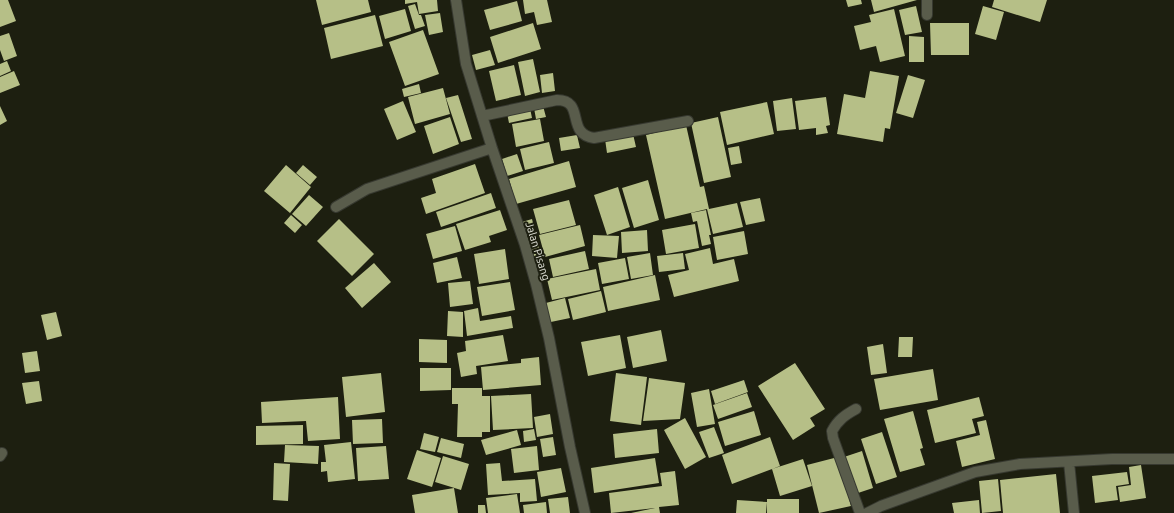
<svg xmlns="http://www.w3.org/2000/svg" width="1174" height="513" font-family="Ubuntu,sans-serif">
<style>
.building{fill:#b6bf87}
.lines{fill:none;stroke-linecap:round;stroke-linejoin:round}
.minor-casing{stroke:#373930;stroke-width:12}
.minor{stroke:#595c4b;stroke-width:10}
.labels{text-anchor:middle;stroke-width:4;stroke-linejoin:round;paint-order:stroke}
.street-label{font-size:11px;fill:#e0e1d7;stroke:#1d1f10}
</style>
<rect width="100%" height="100%" fill="#1d1f10"/>
<path class="building" d="M0 0H8L16 21 0 27Z
M316 0H368L371 12 322 25Z
M405 0H437L438 11 419 14 417 2 405 4Z
M523 0H547L552 22 537 25 534 12 525 14Z
M846 0H861L862 4 848 7Z
M871 0H917L874 12Z
M994 0H1047L1040 22 992 7Z
M517 1 522 21 490 30 484 10Z
M415 4 419 15H421L425 26 415 29 408 6Z
M916 6 922 32 905 35 899 10Z
M983 6 1004 12 996 40 975 34Z
M405 9 411 31 385 39 379 16Z
M894 9 905 56 880 62 876 46 860 50 854 26 871 22 869 15Z
M440 13 443 32 429 35 425 15Z
M375 15 383 46 331 59 324 28Z
M533 23 541 49 498 63 490 37Z
M930 23H969V55H931Z
M423 30 439 74 405 86 389 42Z
M9 33 17 56 4 61 0 50V36Z
M909 36 924 37V62H909Z
M490 50 495 65 476 70 472 55Z
M533 59 540 92 525 96 518 62Z
M7 61 11 71 0 76V64Z
M514 65 521 95 496 101 489 71Z
M14 71 20 85 0 93V77Z
M870 71 899 76 890 129 885 128 883 142 837 134 844 94 865 98Z
M553 73 555 91 542 93 540 75Z
M908 75 925 80 913 118 896 113Z
M419 84 421 93 404 97 402 89Z
M443 88 450 114 415 124 408 97Z
M458 95 472 139 461 142 446 98Z
M826 97 830 125 826 126 828 133 816 135V128L799 130 795 101Z
M792 98 796 129 777 131 773 101Z
M403 101 416 132 397 140 384 109Z
M767 102 774 134 727 145 720 112Z
M0 106 7 121 0 125Z
M543 106 546 117 536 119 534 108Z
M530 108 532 118 509 123 507 113Z
M450 117 459 144 433 154 424 126Z
M718 117 731 177 704 183 691 123Z
M540 119 544 141 516 147 512 124Z
M686 125 700 187 704 186 709 209 737 203 743 227 713 234 707 209 665 219 646 135Z
M633 134 636 147 607 153 605 139Z
M577 135 580 148 561 151 559 138Z
M549 142 554 163 525 170 520 149Z
M739 146 742 163 731 165 728 148Z
M517 154 523 171 507 176 502 159Z
M569 161 576 187 516 204 509 179Z
M475 164 485 193 426 214 421 198 436 193 432 179Z
M286 165 311 187 290 213 264 191Z
M303 165 317 177 310 185 296 173Z
M648 180 659 220 634 228 622 188Z
M618 187 630 227 607 235 594 195Z
M491 193 496 208 441 227 436 212Z
M309 195 323 207 306 226 292 214Z
M760 198 765 221 746 225 740 202Z
M569 200 576 225 540 234 533 209Z
M500 210 507 230 489 236 491 242 465 250 456 224Z
M706 210 711 235H709L711 244 702 246 697 221 693 222 691 213Z
M291 215 302 225 295 233 284 223Z
M339 219 374 254 352 276 317 241Z
M532 219 542 260 532 263 522 222Z
M695 224 699 248 666 254 662 230Z
M580 225 585 246 545 257 539 235Z
M455 226 462 251 433 259 426 234Z
M647 230 648 251 622 253 621 232Z
M744 231 748 254 717 260 713 237Z
M593 235 619 236 617 258 592 256Z
M710 248 713 264 734 259 739 281 674 297 668 275 689 270 685 254Z
M505 249 509 279 479 284 474 254Z
M585 251 589 269 553 277 549 259Z
M650 253 653 275 631 279 627 257Z
M683 253 685 269 659 272 657 256Z
M457 257 462 278 437 283 433 263Z
M625 258 629 279 602 284 598 263Z
M374 263 391 282 362 308 345 288Z
M596 269 600 290 552 300 547 279Z
M655 275 660 300 608 311 603 287Z
M470 281 473 304 450 307 448 283Z
M510 282 515 310 482 316 477 287Z
M601 291 606 312 573 320 568 299Z
M565 298 570 318 546 323 542 304Z
M478 308 480 321 511 316 513 328 467 336 464 311Z
M448 311 463 312V337L447 336Z
M56 312 62 336 47 340 41 315Z
M661 330 667 361 633 368 627 337Z
M503 335 508 361 476 366 477 374 461 377 457 353 466 351 465 341Z
M620 335 626 368 588 376 581 342Z
M899 337H913L912 357H898Z
M419 339 447 340V363L419 362Z
M883 344 887 373 871 375 867 347Z
M37 351 40 371 25 373 22 353Z
M539 357 541 385 483 390 481 367 521 363V359Z
M795 363 825 409 810 418 815 426 793 440 758 386Z
M420 368H451V390L420 391Z
M933 369 938 400 880 410 874 379Z
M381 373 385 412 346 417 342 377Z
M616 373 647 377 641 425 610 421Z
M649 378 685 383 680 419 643 421Z
M744 380 748 392 715 404 711 391Z
M39 381 42 401 26 404 22 383Z
M452 388H482V396H490V432H482V437H457L458 404H452Z
M709 389 715 424 697 427 691 393Z
M747 393 752 407 718 419 713 405Z
M531 394 533 428 493 430 491 396Z
M338 397 340 439 308 441 306 421 262 423 261 402Z
M979 397 984 416 972 419 976 433 935 443 927 410Z
M754 411 761 435 725 446 718 422Z
M913 411 923 448 920 449 925 465 900 472 884 419Z
M550 414 553 434 537 437 534 417Z
M685 418 706 457 685 469 664 430Z
M382 419 383 443 353 444 352 420Z
M986 420 995 459 962 467 956 441 980 435 977 422Z
M303 425V444L256 445V426Z
M714 427 724 453 709 458 699 432Z
M534 429 536 440 524 442 523 431Z
M657 429 659 453 615 458 613 434Z
M517 430 521 445 486 455 481 440Z
M882 432 897 477 876 484 861 439Z
M424 433 439 437 435 452 420 449Z
M553 437 556 455 543 457 540 439Z
M770 437 780 466 732 484 722 455Z
M441 438 464 444 461 458 437 452Z
M351 442 355 479 328 482 327 471 321 472V462H326L324 445Z
M285 445 319 446 318 464 284 462Z
M386 446 389 479 358 481 356 448Z
M537 446 539 470 514 473 511 449Z
M417 450 441 458 432 487 407 479Z
M862 451 873 488 855 494 844 457Z
M443 456 469 464 461 490 435 482Z
M838 457 851 506 819 513 807 465Z
M655 458 659 483 594 493 591 468Z
M803 459 812 486 780 496 772 469Z
M274 463 290 464 288 501 273 500Z
M500 463 502 481 535 479 537 501 520 502V493L488 495 486 464Z
M1141 465 1146 498 1120 502 1118 487 1131 485 1129 467Z
M561 468 566 492 541 497 537 472Z
M675 471 679 505 659 507 660 513H631L655 508 611 513 609 493 662 486 660 473Z
M1127 472 1129 484 1116 486 1118 500 1095 503 1092 476Z
M1056 474 1060 513H1003L1000 480Z
M998 479 1001 511 982 513 979 481Z
M454 488 458 513H415L412 495Z
M517 494 520 513H488L486 498Z
M568 497 570 513H550L548 499Z
M767 499H799V513H767Z
M737 500 767 502 766 513H736Z
M979 500 980 513H954L952 503Z
M546 502 547 513H524L523 505Z
M478 505H485L486 513H478Z"/>
<g class="lines">
<g class="minor-casing">
<path id="minor" d="M456 0 466 64 492 148 525 245 536 284 549 338 570 447 585 513
M927 0V15
M482 116 557 100C586 100 565 134 594 138L688 121
M336 207 367 189 492 148
M856 409C845 415 838 420 832 431L833 438 860 513
M0 456 2 453
M1069 462 1074 513
M867 513 881 506 975 472 1020 464 1112 459H1174"/>
</g>
<use href="#minor" class="minor"/>
</g>
<g class="labels">
<g class="street-label">
<text transform="translate(538 251) rotate(73)" y="4">Jalan Pisang</text>
</g>
</g>
</svg>
